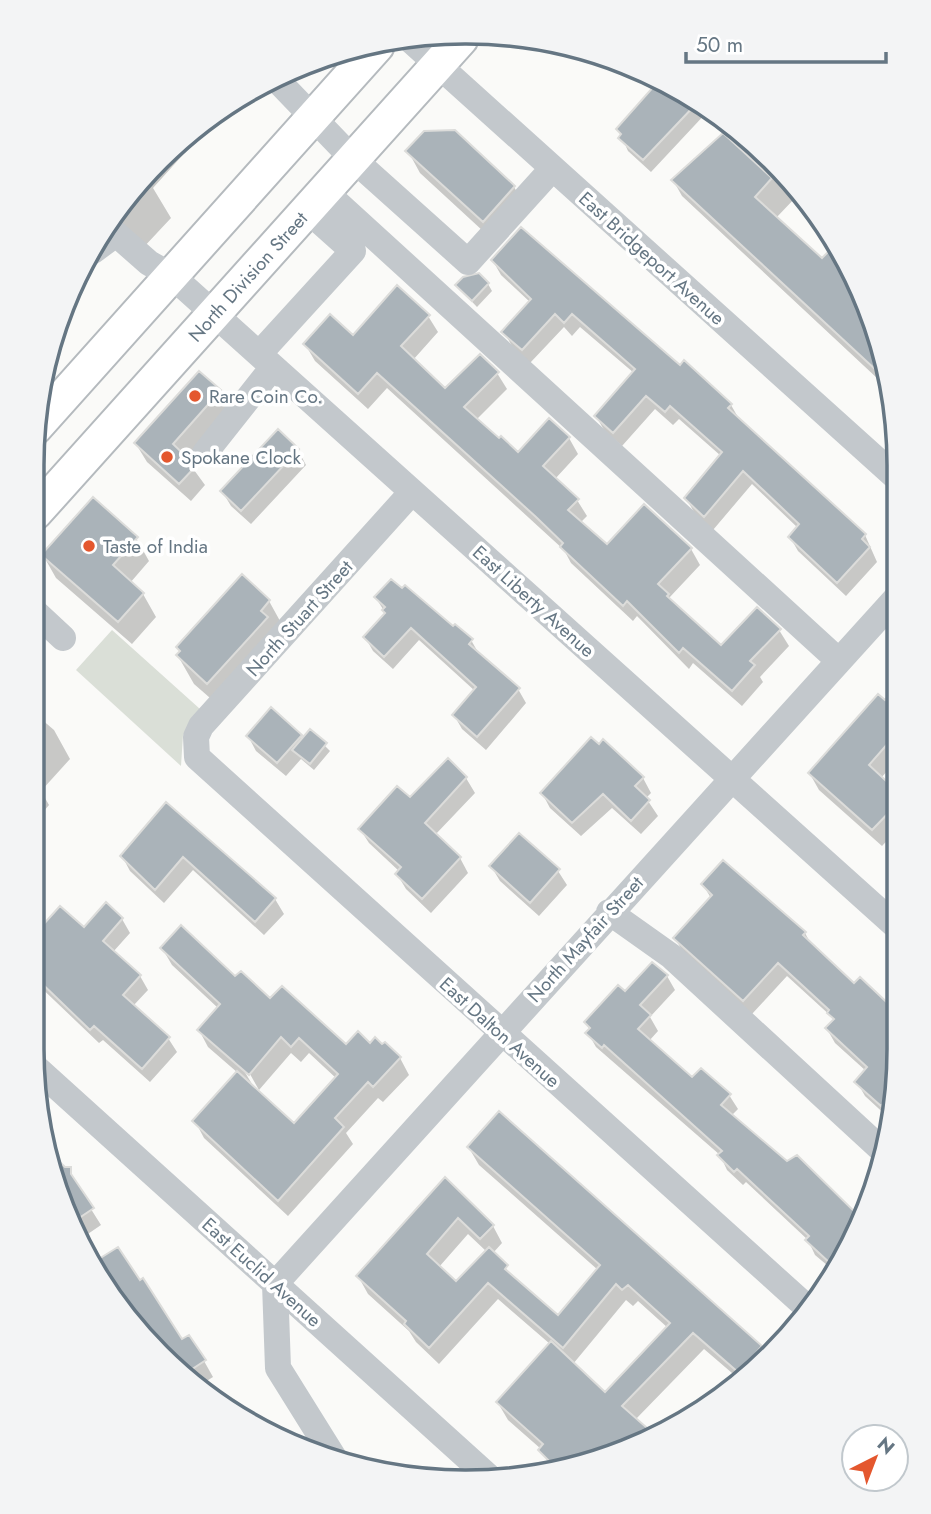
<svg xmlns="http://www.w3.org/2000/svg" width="931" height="1514" font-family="Jost,sans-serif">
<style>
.green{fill:#dadfd7}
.shadow{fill:#0003;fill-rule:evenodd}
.building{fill:#aab3b9;stroke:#dcdcda;stroke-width:2}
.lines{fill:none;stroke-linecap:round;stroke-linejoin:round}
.major-casing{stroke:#b5babe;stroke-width:37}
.minor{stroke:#c3c8cc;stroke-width:26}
.major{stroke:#fff;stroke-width:33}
.poi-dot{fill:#e4572e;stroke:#fff;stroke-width:2.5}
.labels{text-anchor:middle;stroke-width:7;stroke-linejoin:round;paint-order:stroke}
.street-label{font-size:19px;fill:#657683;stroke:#fff}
.poi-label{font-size:19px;fill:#657683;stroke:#fff;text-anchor:start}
.rim{fill:none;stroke:#657683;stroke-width:3.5}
</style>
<rect width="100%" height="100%" fill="#fafaf8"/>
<path class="green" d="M112 630 200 709 183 735 181 766 76 670Z"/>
<path class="shadow" d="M677 95 708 111 651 172 628 151 618 129 660 113Z
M218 116 153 188 171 218 142 249 110 221 121 202Z
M734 126 796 197 776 218 885 353 893 403 886 396 878 379 682 196 673 180Z
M454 132 514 187 527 209 496 243 420 173 408 151Z
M493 261 680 367 731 405 739 419 865 535 877 562 846 596 798 551 790 537 798 528 752 484 713 530 694 512 686 498 721 456 679 419 673 425 655 409 622 446 604 430 596 416 634 373 580 327 572 336 564 327 530 363 512 346 504 332 531 303 501 275Z
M488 284 492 291 477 307 457 286Z
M428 316 438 332 413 360 445 391 497 373 507 389 476 420 518 454 569 438 578 454 555 479 577 500 587 516 580 523 607 547 691 549 700 565 669 598 721 648 779 630 789 646 760 677 763 682 742 706 693 663 689 669 637 616 633 621 571 563 564 550 387 388 368 409 315 361 305 344 353 337Z
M220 391 230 409 186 459 205 485 191 501 147 462 136 444Z
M278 432 298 450 306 465 251 524 231 506 222 491Z
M136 538 149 561 130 583 143 594 156 617 132 644 56 578 43 555Z
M242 577 269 601 285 630 225 711 194 684 178 656Z
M376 598 453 629 471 640 479 654 518 689 526 703 486 750 462 729 454 715 475 691 419 640 393 669 373 651 365 637 386 614Z
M898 688 897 760 881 778 897 793V830L882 846 819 790 810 774Z
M33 712 54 730 70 759 41 791 49 805 33 824Z
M310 731 330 751 314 770 301 759 286 776 256 751 248 736H300L303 740Z
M448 761 466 778 475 793 435 835 460 858 468 873 431 913 406 889 397 874 400 872 369 843 360 829 410 800Z
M643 778 651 793 646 798 658 816 641 834 612 808 581 836 550 808 542 793Z
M166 805 275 899 284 914 264 935 193 870 164 903 130 871 122 856Z
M491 866 558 871 567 885 539 916 500 881Z
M703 885 805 933 812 946 855 985 860 979 896 1011V1105L890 1119 865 1096 857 1082 866 1071 835 1043 827 1029 834 1021 833 1018 787 976 752 1014 683 952 675 938 711 898Z
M122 919 130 933 113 952 140 976 148 990 133 1006 168 1038 177 1052 150 1082 103 1040 99 1043 32 979V940Z
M162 948 235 979 346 1047 371 1045 400 1058 409 1075 383 1102 378 1098 346 1133 353 1144 288 1216 204 1138 195 1121 238 1073 208 1047 199 1030 218 1008 172 965ZM291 1053 301 1062 309 1053 337 1079 294 1125 255 1089 243 1069 246 1067 259 1090Z
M667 976 675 990 650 1017 658 1031 649 1041 692 1080 729 1095 738 1109 731 1116 787 1164 797 1157 863 1221 834 1271 815 1255 808 1240 746 1182 743 1185 727 1170 720 1155 596 1047 588 1033 590 1030 586 1023 625 994Z
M500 1113 768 1352 739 1379 704 1349 635 1420 605 1460 551 1468 541 1449 508 1420 498 1403 550 1344 498 1299 439 1364 416 1342 409 1331 368 1294 358 1276 445 1180 493 1226 502 1243 493 1253 514 1278 559 1318 598 1270 479 1165 469 1148ZM468 1234 487 1252 456 1284 439 1267ZM626 1300 633 1306 638 1301 668 1328 605 1394 573 1364Z
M49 1155 67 1171 101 1225 82 1238 54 1188Z
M89 1253 96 1263 204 1361 213 1377 205 1382 217 1401 202 1393 121 1312Z"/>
<path class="building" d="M655 85 696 104 643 160 618 138 621 134 616 129Z
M455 130 515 186 483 222 405 151 424 131Z
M723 133 772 178 755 197 822 258 837 243 842 249 885 353 890 383 671 180Z
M521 227 680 365 684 360 732 404 728 408 866 534 862 539 870 547 837 583 788 537 799 524 743 471 704 517 684 498 722 452 670 406 665 412 646 396 613 433 594 416 635 369 572 314 564 323 555 314 522 350 501 332 531 299 491 260Z
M479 273 489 283 472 301 455 285 463 277Z
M397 285 430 315 401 346 445 388 480 354 499 372 464 407 499 438 501 436 518 452 549 418 570 437 543 466 579 499 568 510 607 544 644 504 692 548 658 584 669 594 667 596 721 645 757 607 781 629 750 661 755 665 732 691 683 648 679 653 627 601 623 606 560 547 563 543 536 517 377 373 358 394 303 344 330 314 353 335Z
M199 371 221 390 173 444 196 466 179 484 134 443Z
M278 429 299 449 241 511 220 491Z
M93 497 138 537 113 565 144 593 118 622 41 555Z
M242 574 270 600 261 611 268 617 207 684 176 655 180 651 176 647Z
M391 579 402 588 405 585 453 626 455 624 473 639 469 644 520 688 477 737 452 715 476 687 411 628 384 657 363 637 385 613 382 610 385 607 374 597Z
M898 685 897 733 869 765 897 791V804L872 830 808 773 878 694 885 700Z
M271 707 302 735 277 763 246 736Z
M310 729 327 743 310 764 292 750Z
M591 737 599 744 603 739 644 777 635 786 650 800 631 821 603 794 572 823 540 793Z
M448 758 467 777 425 823 461 857 422 899 395 874 401 867 358 829 397 786 410 797Z
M166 802 276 898 255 922 183 857 155 890 120 856Z
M519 833 560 869 530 903 489 866Z
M723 860 806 932 803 935 854 983 860 977 896 1011V1089L881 1106 854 1082 867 1067 825 1028 834 1019 827 1013 829 1010 778 963 743 1001 673 938 712 895 701 884Z
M106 902 123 918 103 941 141 975 123 995 170 1037 142 1069 94 1026 90 1030 32 974V937L60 906 84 927Z
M181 925 235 976 241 971 270 998 282 986 346 1044 358 1031 370 1043 375 1037 382 1044 385 1042 401 1057 373 1087 368 1082 335 1118 344 1127 278 1201 192 1121 237 1071 294 1123 338 1074 299 1038 291 1047 281 1037 249 1075 197 1030 220 1004 160 948Z
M652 962 668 975 640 1005 651 1015 638 1029 692 1077 701 1068 731 1094 721 1105 787 1161 797 1155 863 1220 843 1245 846 1248 831 1264 805 1240 809 1236 737 1169 734 1172 717 1155 722 1151 604 1045 602 1048 585 1033 590 1028 584 1022 618 985 625 991Z
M499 1111 762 1346 739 1373 693 1333 622 1406 655 1435 605 1460 556 1468 538 1450 543 1444 496 1402 551 1341 605 1392 670 1323 628 1285 622 1290 616 1284 563 1348 488 1283 429 1348 404 1324 406 1321 356 1276 445 1177 494 1225 480 1239 458 1218 427 1254 456 1281 489 1247 508 1265 505 1269 558 1315 600 1265 467 1147Z
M49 1152 65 1167H71V1174L94 1208 73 1222 54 1188Z
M118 1247 140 1280 143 1278 182 1339 189 1335 206 1360 183 1375 121 1312 94 1262Z"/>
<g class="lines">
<g class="major-casing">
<g id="major">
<path d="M35 428 377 46"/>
<path id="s1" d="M35 513 461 39"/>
</g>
</g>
<path class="minor" d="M406 36 898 479
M277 80 352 158 468 262 552 169
M323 190 839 661
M93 251 116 234 149 263 172 276 897 927
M259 354 353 251 306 209
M205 453 273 367
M412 492 201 726 196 737 197 757 811 1311
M34 611 63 638
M609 912 671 956 883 1151
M34 1066 490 1478
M336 1461 278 1368 275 1284 898 596"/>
<use href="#major" class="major"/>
</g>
<g class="poi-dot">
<circle cx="195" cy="396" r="7"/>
<circle cx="167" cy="457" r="7"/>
<circle cx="89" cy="546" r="7"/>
</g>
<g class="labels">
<g class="street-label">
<text transform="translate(652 258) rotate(42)" y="7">East Bridgeport Avenue</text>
<text dy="7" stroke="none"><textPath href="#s1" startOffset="318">North Division Street</textPath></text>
<text transform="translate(534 601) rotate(42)" y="7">East Liberty Avenue</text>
<text transform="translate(299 618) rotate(-48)" y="7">North Stuart Street</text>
<text transform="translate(585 939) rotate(-48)" y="7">North Mayfair Street</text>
<text transform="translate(500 1032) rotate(42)" y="7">East Dalton Avenue</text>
<text transform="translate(262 1272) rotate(42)" y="7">East Euclid Avenue</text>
</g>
<g class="poi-label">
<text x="209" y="403">Rare Coin Co.</text>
<text x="181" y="464">Spokane Clock</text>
<text x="103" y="553">Taste of India</text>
</g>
</g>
<path d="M0 0H931V1514H0ZM465 44H466A421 421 0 0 1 887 465V1049A421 421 0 0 1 466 1470H465A421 421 0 0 1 44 1049V465A421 421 0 0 1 465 44Z" fill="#f3f4f5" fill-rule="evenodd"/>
<path class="rim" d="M465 44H466A421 421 0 0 1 887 465V1049A421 421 0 0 1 466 1470H465A421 421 0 0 1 44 1049V465A421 421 0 0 1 465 44Z"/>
<g transform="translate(875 1458) rotate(42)"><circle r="33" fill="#ffffff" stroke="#c1c8cd" stroke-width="2"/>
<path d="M0-5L12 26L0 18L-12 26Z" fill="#e4572e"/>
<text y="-10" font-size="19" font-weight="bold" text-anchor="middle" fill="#657683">N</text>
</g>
<path d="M686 52v10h200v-10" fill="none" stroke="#657683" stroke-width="3.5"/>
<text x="696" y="52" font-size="21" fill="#657683" stroke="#ffffff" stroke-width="5" paint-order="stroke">50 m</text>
</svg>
